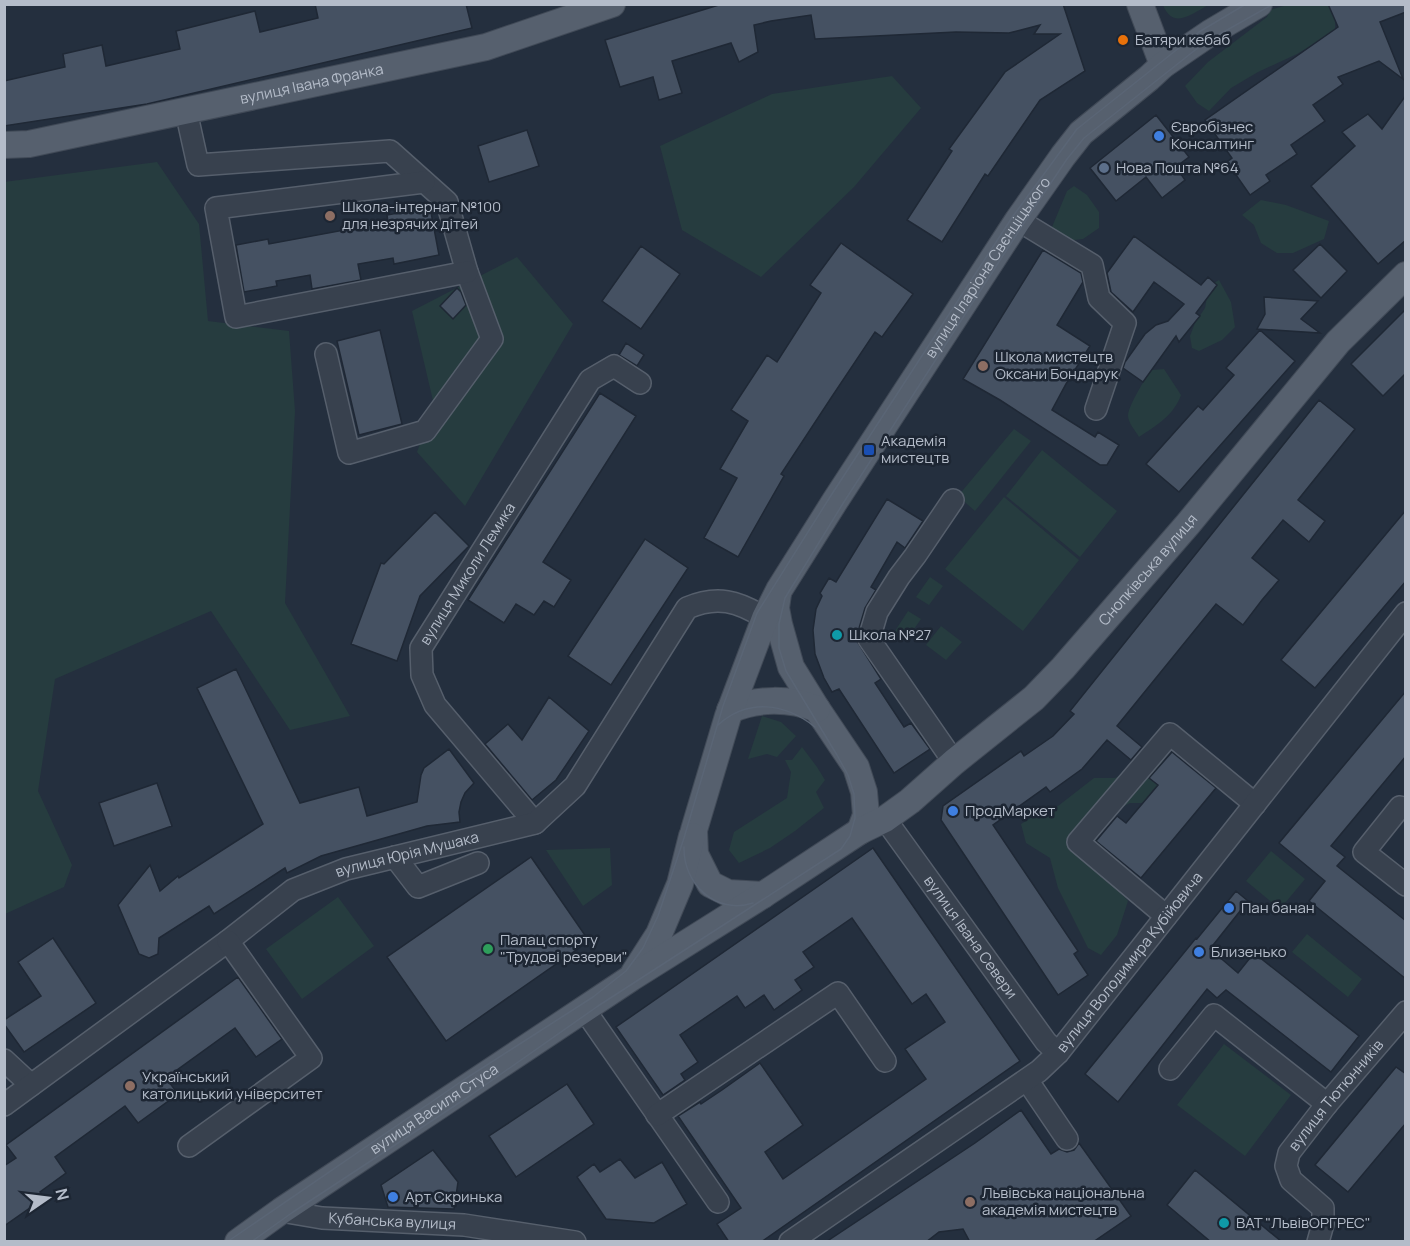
<svg xmlns="http://www.w3.org/2000/svg" width="1410" height="1246" font-family="Manrope,sans-serif">
<style>
.green{fill:#263c3f}
.building{fill:#455162;stroke:#1f2835;stroke-width:1.5}
.lines{fill:none;stroke-linecap:round;stroke-linejoin:round}
.minor-casing{stroke:#565f6c;stroke-width:24}
.major-casing{stroke:#414a57;stroke-width:28}
.minor{stroke:#38414e;stroke-width:21}
.major{stroke:#56606e;stroke-width:26}
.tram{stroke:#5a6575;stroke-width:1.5}
.food-dot{fill:#e8710a;stroke:#1d2633;stroke-width:2}
.shop-dot{fill:#3f7fe0;stroke:#1d2633;stroke-width:2}
.service-dot{fill:#5c6f8a;stroke:#1d2633;stroke-width:2}
.education-dot{fill:#8d6e63;stroke:#1d2633;stroke-width:2}
.transit-dot{fill:#1a4fb4;stroke:#1d2633;stroke-width:2}
.culture-dot{fill:#0f9aa8;stroke:#1d2633;stroke-width:2}
.leisure-dot{fill:#2e9e5b;stroke:#1d2633;stroke-width:2}
.labels{text-anchor:middle;stroke-width:5;stroke-linejoin:round;paint-order:stroke}
.poi-label{font-size:15px;fill:#b4bcc9;stroke:#1d2633;text-anchor:start}
.street-label{font-size:15px;fill:#b4bcc9;stroke:#1d2633}
</style>
<rect width="100%" height="100%" fill="#242f3e"/>
<path class="green" d="M1327 4 1335 12V39L1319 41 1297 54 1258 72 1231 88 1209 111 1197 103 1185 86 1208 62 1267 17 1270 10 1287 5Z
M1163 5H1208C1192 14 1173 30 1163 5Z
M892 76 921 108 854 187 761 277 682 230 660 146 772 94Z
M157 162 199 224 208 321 289 331 295 411 285 603 350 716 290 730 211 611 55 679 38 791 72 865 64 887 5 914 4 182Z
M1074 186 1087 195 1099 212V228L1083 239 1066 241 1052 227 1067 191Z
M1261 200 1286 205 1329 221 1324 239 1293 253H1277L1261 243 1254 225 1242 215Z
M517 257 573 324 465 506 417 452 434 405 412 311Z
M1219 280 1231 302 1235 327 1222 340 1199 351 1192 348 1190 336 1195 323 1205 308 1209 286Z
M1164 369 1181 395C1174 415 1157 425 1139 437 1135 430 1128 423 1128 415 1129 405 1145 378 1152 370Z
M1014 429 1031 441 975 511 958 496Z
M1042 450 1117 511 1080 557 1006 496Z
M1004 497 1079 560 1023 631 945 569Z
M930 577 943 586 929 605 916 597Z
M908 611 921 619 907 639 895 631Z
M941 626 962 642 946 660 926 645Z
M762 716 781 722 796 736 777 757 767 754 748 759Z
M802 747 817 767 825 780 816 792 824 808 795 831 770 848 739 863 729 850 734 832 787 798 791 772 785 760H792Z
M1163 756 1162 783 1145 803H1130L1107 815 1096 841 1092 861 1128 901 1117 935 1101 955 1088 948 1058 888 1050 858 1026 843 1021 824 1044 810 1058 806 1094 778H1115L1146 761Z
M610 848 612 885 583 906 546 850Z
M1271 851 1305 879 1280 909 1246 881Z
M338 897 374 946 302 999 266 949Z
M1307 934 1362 979 1348 997 1292 952Z
M1224 1044 1291 1095 1245 1156 1177 1105Z"/>
<path class="building" d="M315 4H466L472 28 147 104 4 126V81L65 67 63 54 102 45 106 66 180 49 176 31 255 11 260 32 318 18Z
M722 4H1063L1085 71 1040 100 988 176 985 174 942 242 907 220 952 151 949 149 1005 72 1060 34H1034L1040 25 1009 33 956 32 815 39 811 15 771 21 754 25 758 52 739 62 731 43 672 61 682 93 659 100 653 77 620 87 605 40Z
M1328 4H1406V12L1380 22 1403 79 1379 61 1338 77 1343 84 1313 105 1325 121 1291 145 1297 154 1266 175 1270 181 1250 195 1227 162 1232 158 1205 120 1338 27Z
M1406 95V240L1378 264 1311 186 1355 146 1342 132 1368 114 1382 129Z
M1156 115 1189 157 1176 167 1185 180 1162 198 1146 177 1116 201 1090 168Z
M527 130 539 166 489 182 478 146Z
M430 207 439 255 394 264 393 258 358 264 361 280 312 289 310 275 276 281 277 286 244 292 236 245 268 239 269 244 388 222 387 215Z
M1134 236 1201 285 1208 277 1217 285 1196 313 1200 316 1179 342 1176 336 1143 382 1123 368 1125 362 1145 334 1156 325 1168 321 1184 304 1154 282 1133 312 1111 292 1107 273Z
M841 243 913 294 882 337 875 332 831 398 781 474 784 476 738 557 704 538 737 478 720 469 748 421 731 410 767 355 777 362 821 293 810 285Z
M1320 244 1347 271 1321 298 1293 270Z
M641 246 680 274 641 329 602 301Z
M1043 250 1081 273 1083 282 1057 325 1090 346 1066 384 1052 410 1095 437 1098 432 1119 445 1107 465H1100L1000 400 963 379Z
M457 288 461 292 466 305 453 319 440 306Z
M1264 297 1318 301 1301 319 1320 333 1257 329 1265 314Z
M1406 309V373L1383 396 1351 364Z
M380 330 402 424 359 435 337 341Z
M1260 330 1295 361 1179 492 1146 464 1198 406 1203 410 1234 375 1226 368Z
M626 343 644 355 637 366 619 355Z
M600 393 636 416 543 562 571 580 554 607 544 601 534 615 516 604 504 623 468 600Z
M1319 400 1355 429 1298 500 1325 521 1309 542 1283 520 1252 558 1279 580 1262 600 1243 625 1216 604 1117 726 1142 747 1131 760 1107 740 1082 769 1050 792 1046 787 993 825 1078 951 1074 954 1088 975 1058 995 941 820 943 806 1021 751 1024 756 1053 736 1074 714 1070 711Z
M887 499 923 521 905 548 897 542 871 587 876 590 865 608 857 635V641L881 679 875 683 904 727 911 723 930 749 894 773 839 689 832 692 824 678 815 654 813 630 816 609 822 596 820 593 829 578 836 582Z
M1406 510V581L1315 688 1281 660Z
M435 512 469 546 420 596 397 661 351 644 381 563 384 564Z
M645 539 688 568 611 685 568 656Z
M236 669 300 803 359 787 367 816 417 802 421 775 424 768 449 749 474 783 465 793 461 802 459 812 460 822 427 826 321 856 287 873 285 868 214 914 209 906 159 938 158 954 149 958 139 954 118 905 150 865 160 891 178 876 179 878 263 824 197 688Z
M1406 691V756L1331 846 1345 857 1337 866 1406 921V979L1309 901 1325 881 1279 843Z
M549 697 589 731 556 780 532 800 485 744 508 724 522 740Z
M1172 752 1216 788 1141 878 1096 841 1117 816 1126 823 1158 785 1149 778Z
M157 783 172 826 114 846 99 803Z
M873 848 1020 1061 761 1242H729L717 1224 741 1208 678 1116 700 1102 701 1104 722 1090 760 1063 803 1125 765 1152 783 1179 926 1079 905 1049 945 1022 926 994 912 1004 852 918 803 952 814 967 795 980 802 990 774 1010 764 995 745 1008 737 996 680 1035 698 1062 681 1074 685 1080 663 1095 616 1027Z
M531 857 589 941 446 1041 387 957Z
M1236 891 1248 901 1210 949 1238 973 1254 953 1359 1036 1331 1072 1226 990 1217 998 1207 989 1118 1102 1085 1074 1196 938 1197 939Z
M53 938 96 1003 24 1052 4 1024V1020L41 996 18 962Z
M238 977 282 1039 256 1057 235 1028 166 1078 178 1094 138 1123 125 1106 55 1157 66 1173 40 1192 44 1198 4 1226V1166L16 1158 6 1145Z
M1396 1067 1406 1074V1123L1348 1192 1315 1165Z
M567 1084 594 1124 516 1177 489 1136Z
M1021 1110 1051 1154 1059 1149 1067 1152 1074 1150 1079 1143 1131 1216 1093 1242H970L963 1229 939 1232 926 1242H826L975 1143Z
M433 1150 458 1182 454 1209 388 1207 381 1185Z
M620 1159 635 1178 662 1162 687 1204 654 1223 606 1219 577 1177 594 1164 600 1172Z
M1195 1170 1282 1242H1211L1167 1205Z"/>
<g class="lines">
<g class="minor-casing">
<g id="minor">
<path d="M186 111 198 165 390 151 447 202 467 272 492 339 425 431 349 453 326 354"/>
<path d="M424 182 216 208 236 317 467 272"/>
<path d="M1018 220 1092 265 1099 298 1125 323 1096 409"/>
<path d="M953 500 915 556 899 577 877 612 869 639 954 762"/>
<path d="M1400 807 1364 852 1406 885"/>
<path id="s1" d="M885 819 1046 1042 1058 1053"/>
<path id="s2" d="M535 823 435 705 422 675 421 648 590 380 614 366 640 383"/>
<path d="M395 857 418 887 478 863"/>
<path d="M1166 916 1078 842 1170 734 1255 804"/>
<path d="M584 1009 718 1202"/>
<path d="M4 1060 31 1085"/>
<path d="M1170 1069 1214 1015 1327 1104"/>
<path d="M1027 1080 1067 1139"/>
<path id="s3" d="M4 1105 228 941 293 890 346 869 535 823 575 786 687 608C717 595 738 601 765 618"/>
<path d="M657 1115 838 993 885 1061"/>
<path d="M189 1146 311 1058 228 941"/>
<path id="s4" d="M281 1211 322 1218 464 1225 575 1242"/>
<path id="s5" d="M790 1242 1039 1071 1058 1053 1406 613"/>
<path id="s6" d="M1318 1242 1323 1224V1208L1291 1180 1286 1166 1289 1153 1327 1104 1406 1012"/>
</g>
</g>
<g class="major-casing">
<g id="major">
<path d="M1140 4 1163 65"/>
<path id="s7" d="M4 145 29 144 486 47 612 4"/>
<path d="M778 594 776 608 779 624 791 667 817 709 856 767 864 792 866 815 860 831"/>
<path d="M730 710C757 698 790 698 817 709"/>
<path id="s8" d="M763 895 728 893 710 884 695 854 694 830 728 716 765 618 779 590 835 501 1018 220 1063 156 1081 133 1149 78 1163 65 1210 33 1259 4"/>
<path d="M634 973 659 934 680 884 692 836"/>
<path id="s9" d="M238 1242 281 1211 631 978 763 895 860 831 885 819 910 801 954 762 1034 698 1063 668 1188 524 1338 342 1406 275"/>
</g>
</g>
<use href="#minor" class="minor"/>
<use href="#major" class="major"/>
<path class="tram" d="M718 725C748 698 785 703 815 727
M684 847C683 884 716 915 753 903
M227 1242 462 1081 593 997 626 971 643 948 658 916 684 838 723 706 757 613 830 497 1013 216 1077 129 1199 32 1246 4
M251 1242 293 1212 471 1095 598 1006 841 849 850 836 855 818 854 794 848 775 837 755 786 671 779 648V624L785 598 842 505 1024 223 1067 159 1084 138 1204 43 1273 4"/>
</g>
<circle class="food-dot" cx="1123" cy="40" r="6"/>
<g class="shop-dot">
<circle cx="1159" cy="136" r="6"/>
<circle cx="953" cy="811" r="6"/>
<circle cx="1229" cy="908" r="6"/>
<circle cx="1199" cy="952" r="6"/>
<circle cx="393" cy="1197" r="6"/>
</g>
<circle class="service-dot" cx="1104" cy="168" r="6"/>
<g class="education-dot">
<circle cx="330" cy="216" r="6"/>
<circle cx="983" cy="366" r="6"/>
<circle cx="130" cy="1086" r="6"/>
<circle cx="970" cy="1202" r="6"/>
</g>
<rect class="transit-dot" x="863" y="444" width="12" height="12" rx="3"/>
<g class="culture-dot">
<circle cx="837" cy="635" r="6"/>
<circle cx="1224" cy="1223" r="6"/>
</g>
<circle class="leisure-dot" cx="488" cy="949" r="6"/>
<g class="labels">
<g class="poi-label">
<text x="1135" y="45">Батяри кебаб</text>
<text x="1171" y="132">Євробізнес<tspan x="1171" dy="17">Консалтинг</tspan></text>
<text x="1116" y="173">Нова Пошта №64</text>
<text x="342" y="212">Школа-інтернат №100<tspan x="342" dy="17">для незрячих дітей</tspan></text>
<text x="995" y="362">Школа мистецтв<tspan x="995" dy="17">Оксани Бондарук</tspan></text>
<text x="881" y="446">Академія<tspan x="881" dy="17">мистецтв</tspan></text>
<text x="849" y="640">Школа №27</text>
<text x="965" y="816">ПродМаркет</text>
<text x="1241" y="913">Пан банан</text>
<text x="500" y="945">Палац спорту<tspan x="500" dy="17">"Трудові резерви"</tspan></text>
<text x="1211" y="957">Близенько</text>
<text x="142" y="1082">Український<tspan x="142" dy="17">католицький університет</tspan></text>
<text x="982" y="1198">Львівська національна<tspan x="982" dy="17">академія мистецтв</tspan></text>
<text x="405" y="1202">Арт Скринька</text>
<text x="1236" y="1228">ВАТ "ЛьвівОРГРЕС"</text>
</g>
<g class="street-label">
<text dy="5" stroke="none"><textPath href="#s7" startOffset="314">вулиця Івана Франка</textPath></text>
<text dy="5" stroke="none"><textPath href="#s8" startOffset="752">вулиця Іларіона Свєнціцького</textPath></text>
<text dy="5" stroke="none"><textPath href="#s9" startOffset="1137">Снопківська вулиця</textPath></text>
<text dy="5" stroke="none"><textPath href="#s2" startOffset="302">вулиця Миколи Лемика</textPath></text>
<text dy="5" stroke="none"><textPath href="#s3" startOffset="480">вулиця Юрія Мушака</textPath></text>
<text dy="5" stroke="none"><textPath href="#s1" startOffset="146">вулиця Івана Севери</textPath></text>
<text dy="5" stroke="none"><textPath href="#s5" startOffset="444">вулиця Володимира Кубійовича</textPath></text>
<text dy="5" stroke="none"><textPath href="#s6" startOffset="180">вулиця Тютюнників</textPath></text>
<text dy="5" stroke="none"><textPath href="#s9" startOffset="237">вулиця Василя Стуса</textPath></text>
<text dy="5" stroke="none"><textPath href="#s4" startOffset="112">Кубанська вулиця</textPath></text>
</g>
</g>
<rect width="1410" height="1246" fill="none" stroke="#b4bcc9" stroke-width="12"/>
<g transform="translate(48 1198) rotate(76)" stroke="#1d2633" stroke-width="4.5" paint-order="stroke">
<path d="M0-4.5L10 22L0 15L-10 22Z" fill="#b4bcc9"/>
<text y="-9" font-size="16" font-weight="bold" text-anchor="middle" fill="#b4bcc9">N</text>
</g>
</svg>
